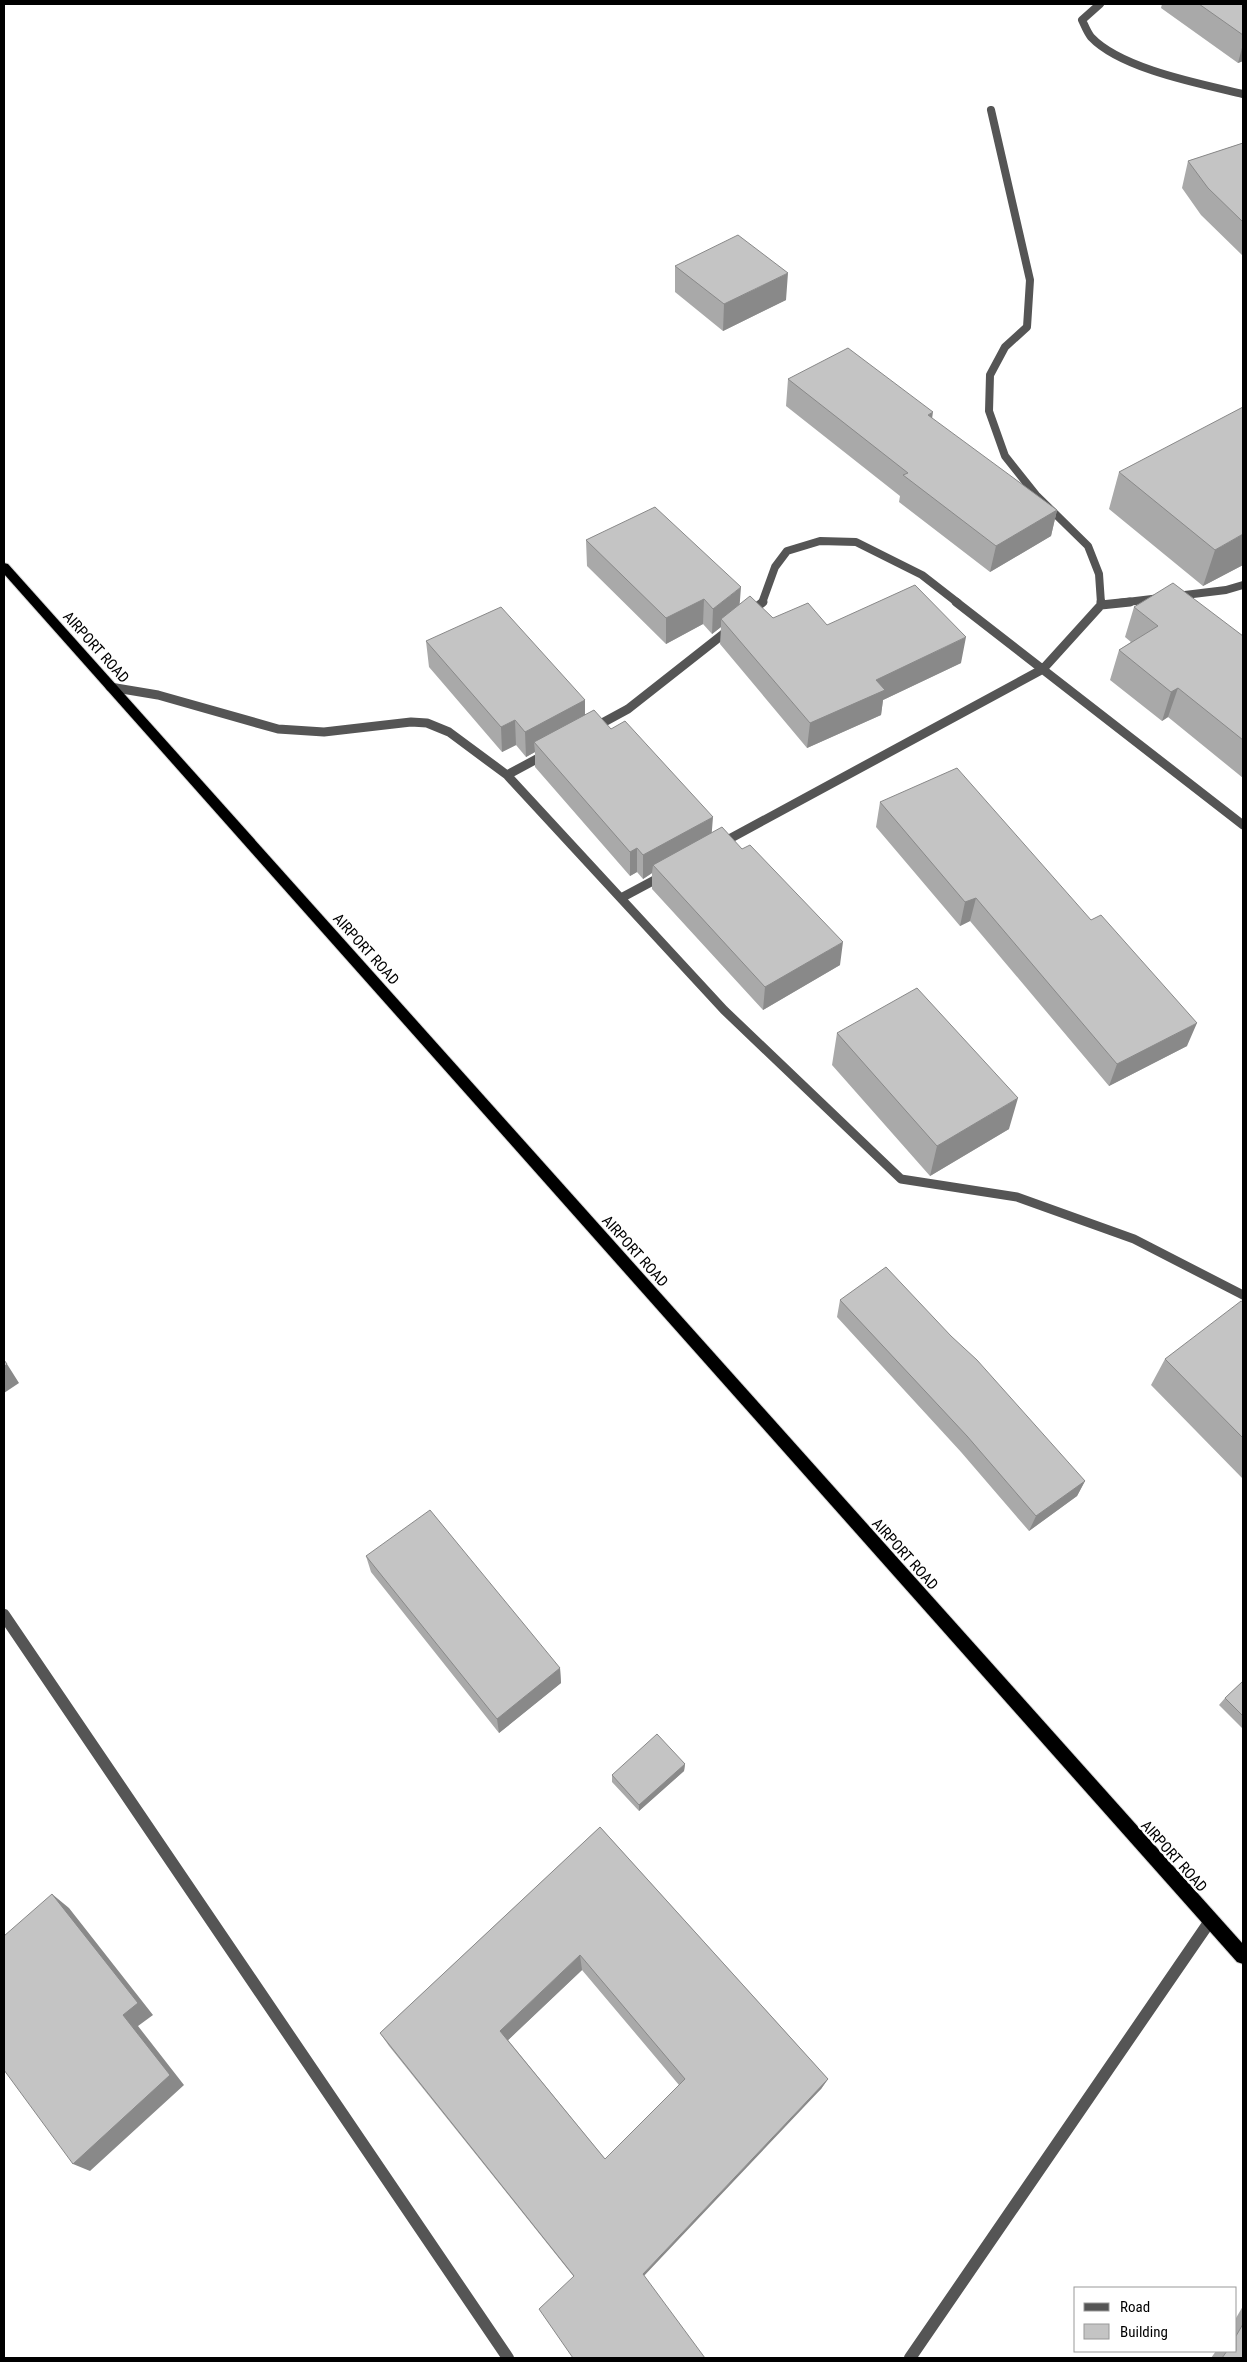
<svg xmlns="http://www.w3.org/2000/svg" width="1247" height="2362" font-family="'Roboto Condensed',sans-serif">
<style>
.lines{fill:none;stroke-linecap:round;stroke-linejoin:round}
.trunk-casing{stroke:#dbdbdb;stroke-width:2}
.minor-far2{stroke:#555;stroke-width:8}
.minor-far1{stroke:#555;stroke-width:9}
.minor{stroke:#555;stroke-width:12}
.trunk{fill:#000;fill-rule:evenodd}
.wall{fill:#a9a9a9;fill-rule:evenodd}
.shaded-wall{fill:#898989}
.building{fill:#c4c4c4;stroke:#898989;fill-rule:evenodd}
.labels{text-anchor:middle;stroke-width:5;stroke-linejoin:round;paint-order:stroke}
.street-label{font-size:15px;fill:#000;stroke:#fff}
</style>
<rect width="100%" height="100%" fill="#fff"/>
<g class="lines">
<g class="trunk-casing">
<path id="trunk" d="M4 563 8 564 1243 1944V1964L1237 1962 4 574Z"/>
</g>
<path class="minor-far2" d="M1100 4 1082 20C1085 26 1087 32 1091 37 1121 69 1201 84 1243 94
M991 110 1030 280 1027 327 1005 347 990 375 989 411 1005 456 1036 495 1088 546 1099 574 1101 603
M762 603 775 567 787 551 820 541 856 542 922 575 958 603
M1119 603 1226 590 1243 585"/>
<path class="minor-far1" d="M956 602 1243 825
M1101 605 1130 602
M750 612 763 602
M110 687 158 695 278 729 324 732 411 722 427 723 449 732 507 775 724 1010 901 1179 1017 1197 1134 1239 1243 1295
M593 728 628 709 731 628
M507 775 546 754
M720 844 1043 669 1101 605V602
M621 898 664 875"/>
<path class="minor" d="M4 1615 508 2358
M910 2358 1210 1921"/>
<use href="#trunk" class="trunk"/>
</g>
<path class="wall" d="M1162 4H1243V61L1238 63 1161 8Z
M1243 143V256L1201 215 1182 188 1188 161Z
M675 266 786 300 723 331 675 292Z
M788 379 1057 510 1051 536 990 572 899 502 900 496 786 406Z
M1119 472 1243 565 1203 586 1109 509Z
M586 540 739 605 773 618 827 625 961 663 883 700 881 715 807 748 720 644 721 627 712 634 703 624 666 644 587 566Z
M1134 607 1243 636V778L1168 717 1162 721 1110 680 1119 650 1131 642 1125 637Z
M426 641 585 700V715L611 729 840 965 763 1010 652 889V873L643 879 637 872 630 876 535 767V752L526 757 516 745 502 752 429 667Z
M880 802 1187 1046 1109 1086 970 921 960 926 876 827Z
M837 1033 1009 1129 930 1176 832 1065Z
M840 1300 1085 1481 1077 1496 1029 1531 961 1452 837 1317Z
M1243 1302V1479L1151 1385 1165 1359Z
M366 1556 560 1668 561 1683 499 1733 371 1572Z
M1243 1681V1729L1219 1705 1225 1698Z
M685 1764 684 1771 639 1811 612 1782V1775Z
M600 1827 828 2079 821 2089 574 2277 389 2046 380 2033ZM582 1970 679 2085 605 2159 508 2040Z
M1243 2306V2358H1211L1216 2351H1236V2318Z"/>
<path class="shaded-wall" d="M1243 44V61L1238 63Z
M788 273 786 300 723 331 724 304Z
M933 412 929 439 928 415Z
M1057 510 1051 536 990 572 996 546Z
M1243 534V565L1203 586 1215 550Z
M741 587 739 613 721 619V627L712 634 713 609Z
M704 599 703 624 666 644V618Z
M966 637 961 663 883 700 881 715 807 748 810 723 876 680Z
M1178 688 1168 717 1162 721 1171 692Z
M585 700V725L534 742 535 752 526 757 525 732Z
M515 720 516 745 502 752 501 727Z
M713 817 711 842 653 865 652 873 643 879V855Z
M637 848V872L630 876V852Z
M976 898 970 921 960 926 965 902Z
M843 942 840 965 763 1010 765 987Z
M1197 1023 1187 1046 1109 1086 1117 1064Z
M1018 1098 1009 1129 930 1176 937 1146Z
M7 1364 19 1383 4 1393V1367Z
M1085 1481 1077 1496 1029 1531 1036 1516Z
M560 1668 561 1683 499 1733 497 1719Z
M685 1764 684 1771 639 1811V1805Z
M52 1894 69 1908 153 2015 138 2026 184 2085 90 2171 73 2164Z
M580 1955 582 1970 505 2043 500 2031Z
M828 2079 821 2089 642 2278 643 2274Z"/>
<path class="building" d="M1199 4H1243V35Z
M1243 143V222L1208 188 1188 161Z
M738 235 788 273 724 304 675 266Z
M848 348 933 412 928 415 1057 510 996 546 903 475 908 473 788 379Z
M1243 407V534L1215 550 1119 472Z
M655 507 741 587 713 609 704 599 666 618 586 540Z
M1173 583 1243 636V740L1178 688 1171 692 1119 650 1158 626 1134 607Z
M915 585 966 637 876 680 885 690 810 723 721 619 750 596 773 618 808 603 827 625Z
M501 607 585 700 525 732 515 720 501 727 426 641Z
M594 710 611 729 625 721 713 817 643 855 637 848 630 852 534 742Z
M957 768 1091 920 1101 915 1197 1023 1117 1064 976 898 965 902 880 802Z
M722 827 742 849 750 845 843 942 765 987 653 865Z
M917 988 1018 1098 937 1146 837 1033Z
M886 1267 951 1336 977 1360 1085 1481 1036 1516 967 1436 840 1300Z
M1241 1301 1243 1302V1438L1165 1359Z
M4 1360 7 1364 4 1367Z
M430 1510 560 1668 497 1719 366 1556Z
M1243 1681V1716L1225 1698Z
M657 1734 685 1764 639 1805 612 1775Z
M600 1827 828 2079 643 2274 705 2358H573L539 2309 574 2276 380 2033ZM580 1955 685 2079 605 2159 500 2031Z
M52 1894 138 2003 123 2015 170 2075 73 2164 4 2070V1936Z
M1243 2324V2358H1222L1227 2351H1236V2336Z"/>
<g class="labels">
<g class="street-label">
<text transform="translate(96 647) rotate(48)" y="5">AIRPORT ROAD</text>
<text transform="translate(366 949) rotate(48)" y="5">AIRPORT ROAD</text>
<text transform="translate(635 1251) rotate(48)" y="5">AIRPORT ROAD</text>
<text transform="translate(905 1554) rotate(48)" y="5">AIRPORT ROAD</text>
<text transform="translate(1174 1856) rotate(48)" y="5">AIRPORT ROAD</text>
</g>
</g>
<rect width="1247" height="2362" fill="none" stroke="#000000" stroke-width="10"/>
<rect x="1074" y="2287" width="162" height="65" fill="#ffffff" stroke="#999999"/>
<rect x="1084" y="2303" width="25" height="8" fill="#555555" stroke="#999999"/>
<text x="1120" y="2312" font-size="15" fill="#000000">Road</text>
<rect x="1084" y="2324" width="25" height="15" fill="#c4c4c4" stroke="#999999"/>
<text x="1120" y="2337" font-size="15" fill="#000000">Building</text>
</svg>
